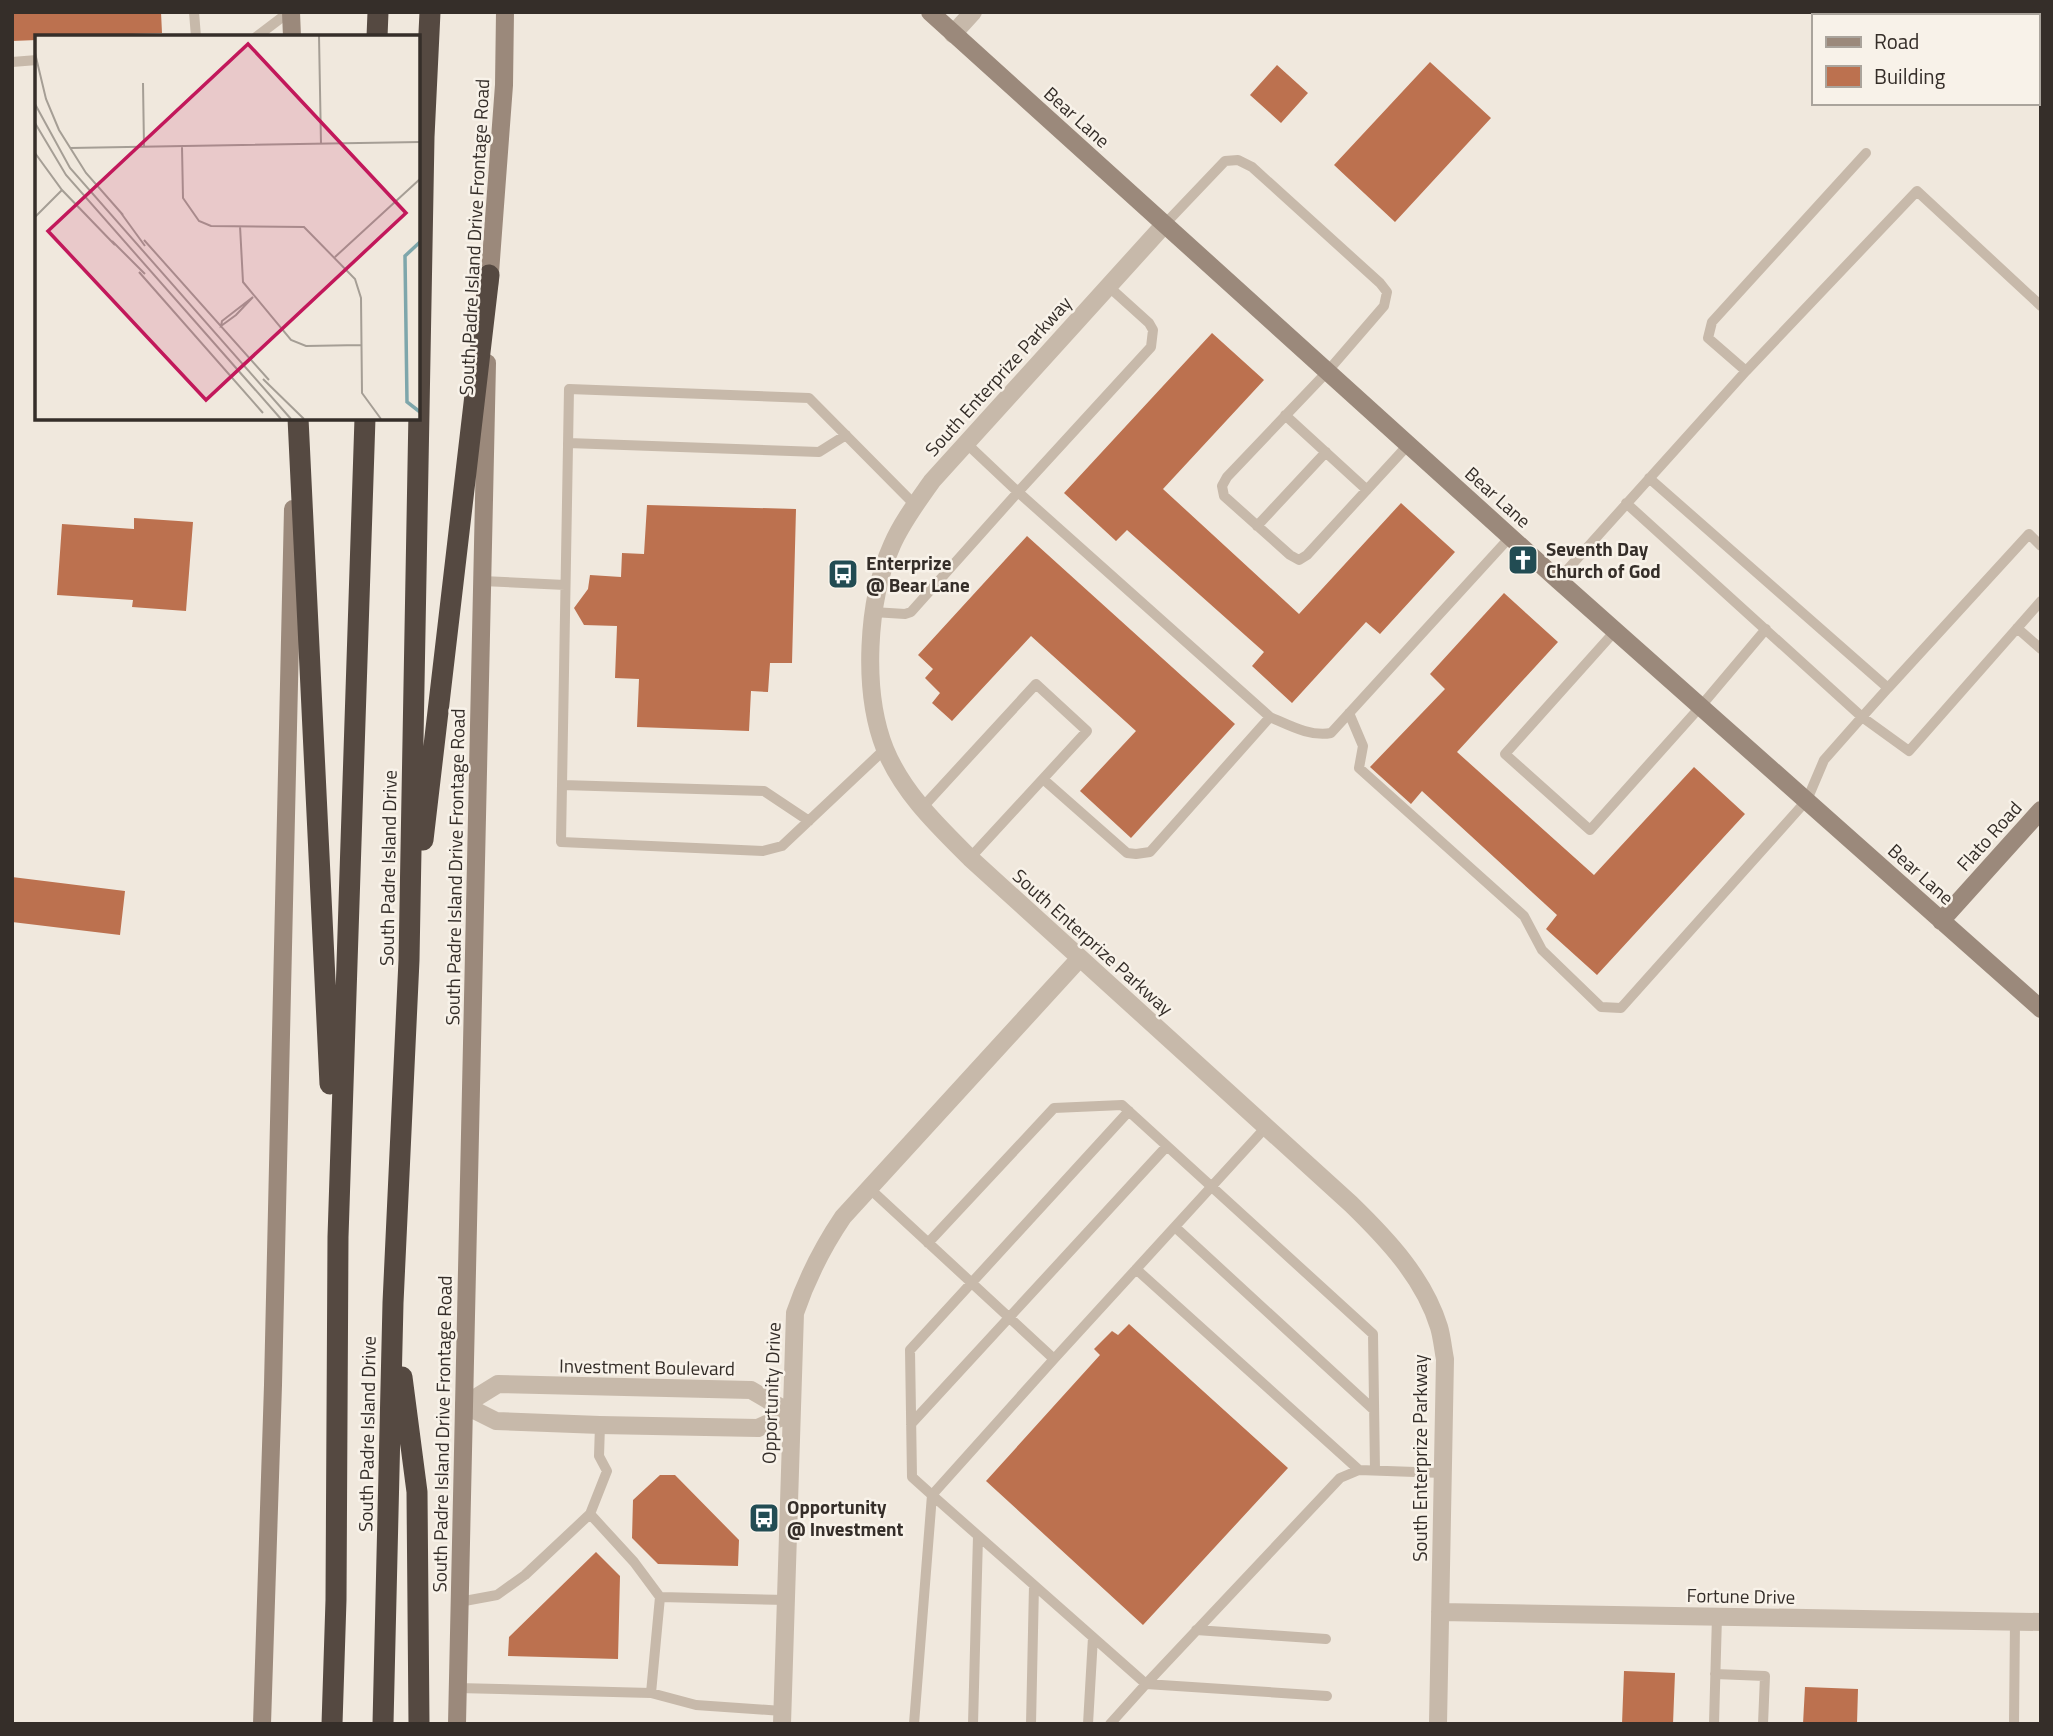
<svg xmlns="http://www.w3.org/2000/svg" width="2053" height="1736" font-family="'Titillium Web',sans-serif">
<style>
.building{fill:#bc714f}
.lines{fill:none;stroke-linecap:round;stroke-linejoin:round}
.lane{stroke:#c7b9aa;stroke-width:10}
.street{stroke:#c7b9aa;stroke-width:18}
.secondary{stroke:#9b897b;stroke-width:18}
.highway{stroke:#554941;stroke-width:21}
.labels{text-anchor:middle;stroke-width:5;stroke-linejoin:round;paint-order:stroke}
.street-label{font-size:19px;fill:#352e29;stroke:#f8f2e9}
.poi-label{font-size:19px;font-weight:bold;fill:#352e29;stroke:#f8f2e9;text-anchor:start}
.inset-river{fill:none;stroke:#7ea6ab;stroke-width:3.5}
.inset-road{fill:none;stroke:#a59e95;stroke-width:2}
.view{fill:#c2185b;fill-opacity:0.15;stroke:#c2185b;stroke-width:3.5}
.inset-edge{fill:none;stroke:#352e29;stroke-width:3.5}
</style>
<rect width="100%" height="100%" fill="#f0e8dd"/>
<path class="building" d="M12 12H161L162 33 37 37V40L12 41Z
M1430 62 1491 118 1395 222 1334 165Z
M1277 65 1308 93 1281 123 1250 95Z
M1212 333 1264 380 1163 489 1299 614 1401 503 1455 552 1380 634 1366 622 1292 703 1252 666 1264 652 1127 530 1116 541 1064 493Z
M647 505 796 509 792 663H770L768 692 751 691 749 731 637 727 639 679 615 678 617 626 584 625 574 608 588 589 590 575 621 577 622 553 644 554Z
M134 518 193 522 186 611 132 607 133 600 57 595 62 524 134 529Z
M1027 536 1235 724 1131 838 1080 791 1136 731 1031 636 952 721 932 703 940 693 925 678 933 669 918 655Z
M1504 593 1558 642 1457 752 1594 875 1694 767 1745 814 1597 975 1546 929 1557 915 1422 791 1411 804 1370 767 1445 689 1430 674Z
M12 877 125 891 120 935 12 922Z
M1129 1324 1288 1468 1143 1625 986 1481 1100 1355 1094 1349 1112 1331 1118 1335Z
M660 1475H675L739 1540 738 1566 658 1564 632 1538 633 1500Z
M596 1552 620 1576 618 1659 508 1656 509 1637Z
M1624 1671 1675 1673 1673 1724H1622Z
M1805 1687 1858 1689 1857 1724H1803Z"/>
<g class="lines">
<path class="lane" d="M194 12 196 37
M256 37 289 12
M12 62 37 60
M1164 225 1225 161 1238 160 1252 167 1380 283 1387 292 1384 306 1327 372 1227 477 1222 486 1224 496 1290 555 1299 560 1307 555 1408 445
M1746 371 1708 338 1712 322 1866 153
M1285 415 1367 490
M568 443 819 452 846 435
M966 443 1018 492 1151 347 1153 330 1149 323 1108 286
M1626 503 1862 717 1888 688 1649 478
M1257 526 1326 452
M1558 580 1746 371 1917 191 2041 306
M482 581 565 585
M873 612 905 614 911 612 1018 492 1270 717 1150 852 1136 854 1127 853 1043 779
M2017 628 2041 649
M1616 630 1505 754 1590 830 1701 706 1766 629
M1888 688 2029 534 2041 546
M1349 713 1363 746 1359 768 1524 916 1542 950 1601 1007 1621 1008 1807 800 1824 760 1862 717 1909 751 2041 601
M1270 717C1289 725 1310 737 1331 733L1511 536
M885 749 782 846 763 851 561 842 569 389 809 398 915 505
M562 785 764 791 809 821
M921 809 1036 684 1087 731 970 858
M869 1188 1054 1359 932 1495 1146 1684 1340 1478 1359 1470 1443 1473
M1175 1227 1374 1410
M928 1243 1054 1108 1122 1105 1373 1334 1375 1471
M1136 1269 1359 1470
M1054 1359 1266 1127
M911 1424 1167 1146
M590 1514 634 1562 660 1597 788 1600
M459 1602 497 1595 525 1575 590 1514 607 1471 599 1456 600 1425
M1196 1630 1326 1639
M1715 1674 1765 1676 1763 1724
M457 1688 651 1693 660 1597
M651 1693 696 1705 782 1711
M914 1724 932 1495 912 1477 910 1350 1129 1111
M973 1724 978 1536
M1031 1724 1034 1585
M1088 1724 1093 1637
M1110 1724 1146 1684 1327 1696
M1714 1724 1717 1616
M2014 1724 2015 1621"/>
<path class="street" d="M953 34 973 12
M1164 225 932 481C918 501 902 522 892 545 867 601 862 691 885 749 903 793 937 825 970 858L1351 1204C1387 1239 1424 1278 1439 1327 1442 1337 1443 1349 1445 1359L1438 1724
M498 1384 751 1390 790 1413 758 1428 600 1425 496 1421 464 1405Z
M1440 1612 2041 1622
M782 1724 795 1313C807 1278 822 1248 843 1217L1080 958"/>
<path class="secondary" d="M291 12 292 37
M930 12 1558 580 2041 1009
M489 286 504 85 505 12
M1941 921 2041 810
M262 1724 273 1385 293 509
M457 1724 487 363"/>
<path class="highway" d="M377 37 378 12
M298 418 330 1084
M423 840 489 275
M402 1377 417 1492 419 1724
M332 1724 336 1600 338 1237 365 418
M383 1724 393 1303 409 960 424 137 430 12"/>
</g>
<defs>
<g id="church-square" transform="scale(1.575)"><rect x="-9" y="-9" width="18" height="18" rx="4" fill="#224c53" stroke="#f8f2e9"/><path d="M-1.2-6h2.4v3.5h3.3v2.4h-3.3V6h-2.4V-.1h-3.3v-2.4h3.3Z" fill="#fff"/></g>
<g id="bus-square" transform="scale(1.575)"><rect x="-9" y="-9" width="18" height="18" rx="4" fill="#224c53" stroke="#f8f2e9"/><path d="M-5-6H5V4H4V6H2V4H-2V6H-4V4H-5ZM-3.5-4V0h7V-4ZM-3.5 1.2v1.5H-2V1.2ZM2 1.2v1.5H3.5V1.2Z" fill="#fff"/></g>
</defs>
<g fill-rule="evenodd">
<use href="#church-square" x="1523" y="560"/>
<use href="#bus-square" x="843" y="574"/>
<use href="#bus-square" x="764" y="1518"/>
</g>
<g class="labels">
<g class="street-label">
<text transform="translate(1077 117) rotate(42)" y="7">Bear Lane</text>
<text transform="translate(474 237) rotate(-87)" y="7">South Padre Island Drive Frontage Road</text>
<text transform="translate(998 376) rotate(-48)" y="7">South Enterprize Parkway</text>
<text transform="translate(1498 497) rotate(42)" y="7">Bear Lane</text>
<text transform="translate(1989 836) rotate(-48)" y="7">Flato Road</text>
<text transform="translate(455 867) rotate(-89)" y="7">South Padre Island Drive Frontage Road</text>
<text transform="translate(388 868) rotate(-89)" y="7">South Padre Island Drive</text>
<text transform="translate(1921 874) rotate(42)" y="7">Bear Lane</text>
<text transform="translate(1093 942) rotate(42)" y="7">South Enterprize Parkway</text>
<text transform="translate(647 1367) rotate(1)" y="7">Investment Boulevard</text>
<text transform="translate(771 1393) rotate(-88)" y="7">Opportunity Drive</text>
<text transform="translate(367 1434) rotate(-89)" y="7">South Padre Island Drive</text>
<text transform="translate(442 1434) rotate(-89)" y="7">South Padre Island Drive Frontage Road</text>
<text transform="translate(1420 1458) rotate(-90)" y="7">South Enterprize Parkway</text>
<text transform="translate(1741 1596) rotate(1)" y="7">Fortune Drive</text>
</g>
<g class="poi-label">
<text x="1546" y="556">Seventh Day<tspan x="1546" dy="22">Church of God</tspan></text>
<text x="866" y="570">Enterprize<tspan x="866" dy="22">@ Bear Lane</tspan></text>
<text x="787" y="1514">Opportunity<tspan x="787" dy="22">@ Investment</tspan></text>
</g>
</g>
<g transform="translate(35 35)">
<rect width="385" height="385" fill="#f0e8dd"/>
<path class="inset-river" d="M385 207 370 221 372 367 385 377"/>
<path class="inset-road" d="M284 1 286 109M0 18 11 64 24 95 51 138 88 180M108 48 109 112M0 69 35 133 256 384M0 88 31 140 246 384M147 112 148 163 164 186 176 191 269 192 320 244 326 263 327 358 346 384M35 113 385 107M0 118 27 155 80 210M86 178 110 211M0 182 27 155M205 191 208 247 256 305 271 311 326 310M109 205 234 345M77 206 110 239M300 222 385 144M104 237 228 378M218 262 201 280 186 291 187 286ZM228 344 269 384"/>
<path class="view" d="M213 9 371 178 171 365 13 196Z"/>
<rect width="385" height="385" class="inset-edge"/>
</g>
<rect width="2053" height="1736" fill="none" stroke="#352e29" stroke-width="28"/>
<rect x="1812" y="14" width="228" height="91" fill="#f8f2e9" stroke="#aaa49c" stroke-width="2"/>
<rect x="1826" y="37" width="35" height="10" fill="#9b897b" stroke="#aaa49c" stroke-width="2"/>
<text x="1874" y="49" font-size="21" fill="#352e29">Road</text>
<rect x="1826" y="66" width="35" height="21" fill="#bc714f" stroke="#aaa49c" stroke-width="2"/>
<text x="1874" y="84" font-size="21" fill="#352e29">Building</text>
</svg>
